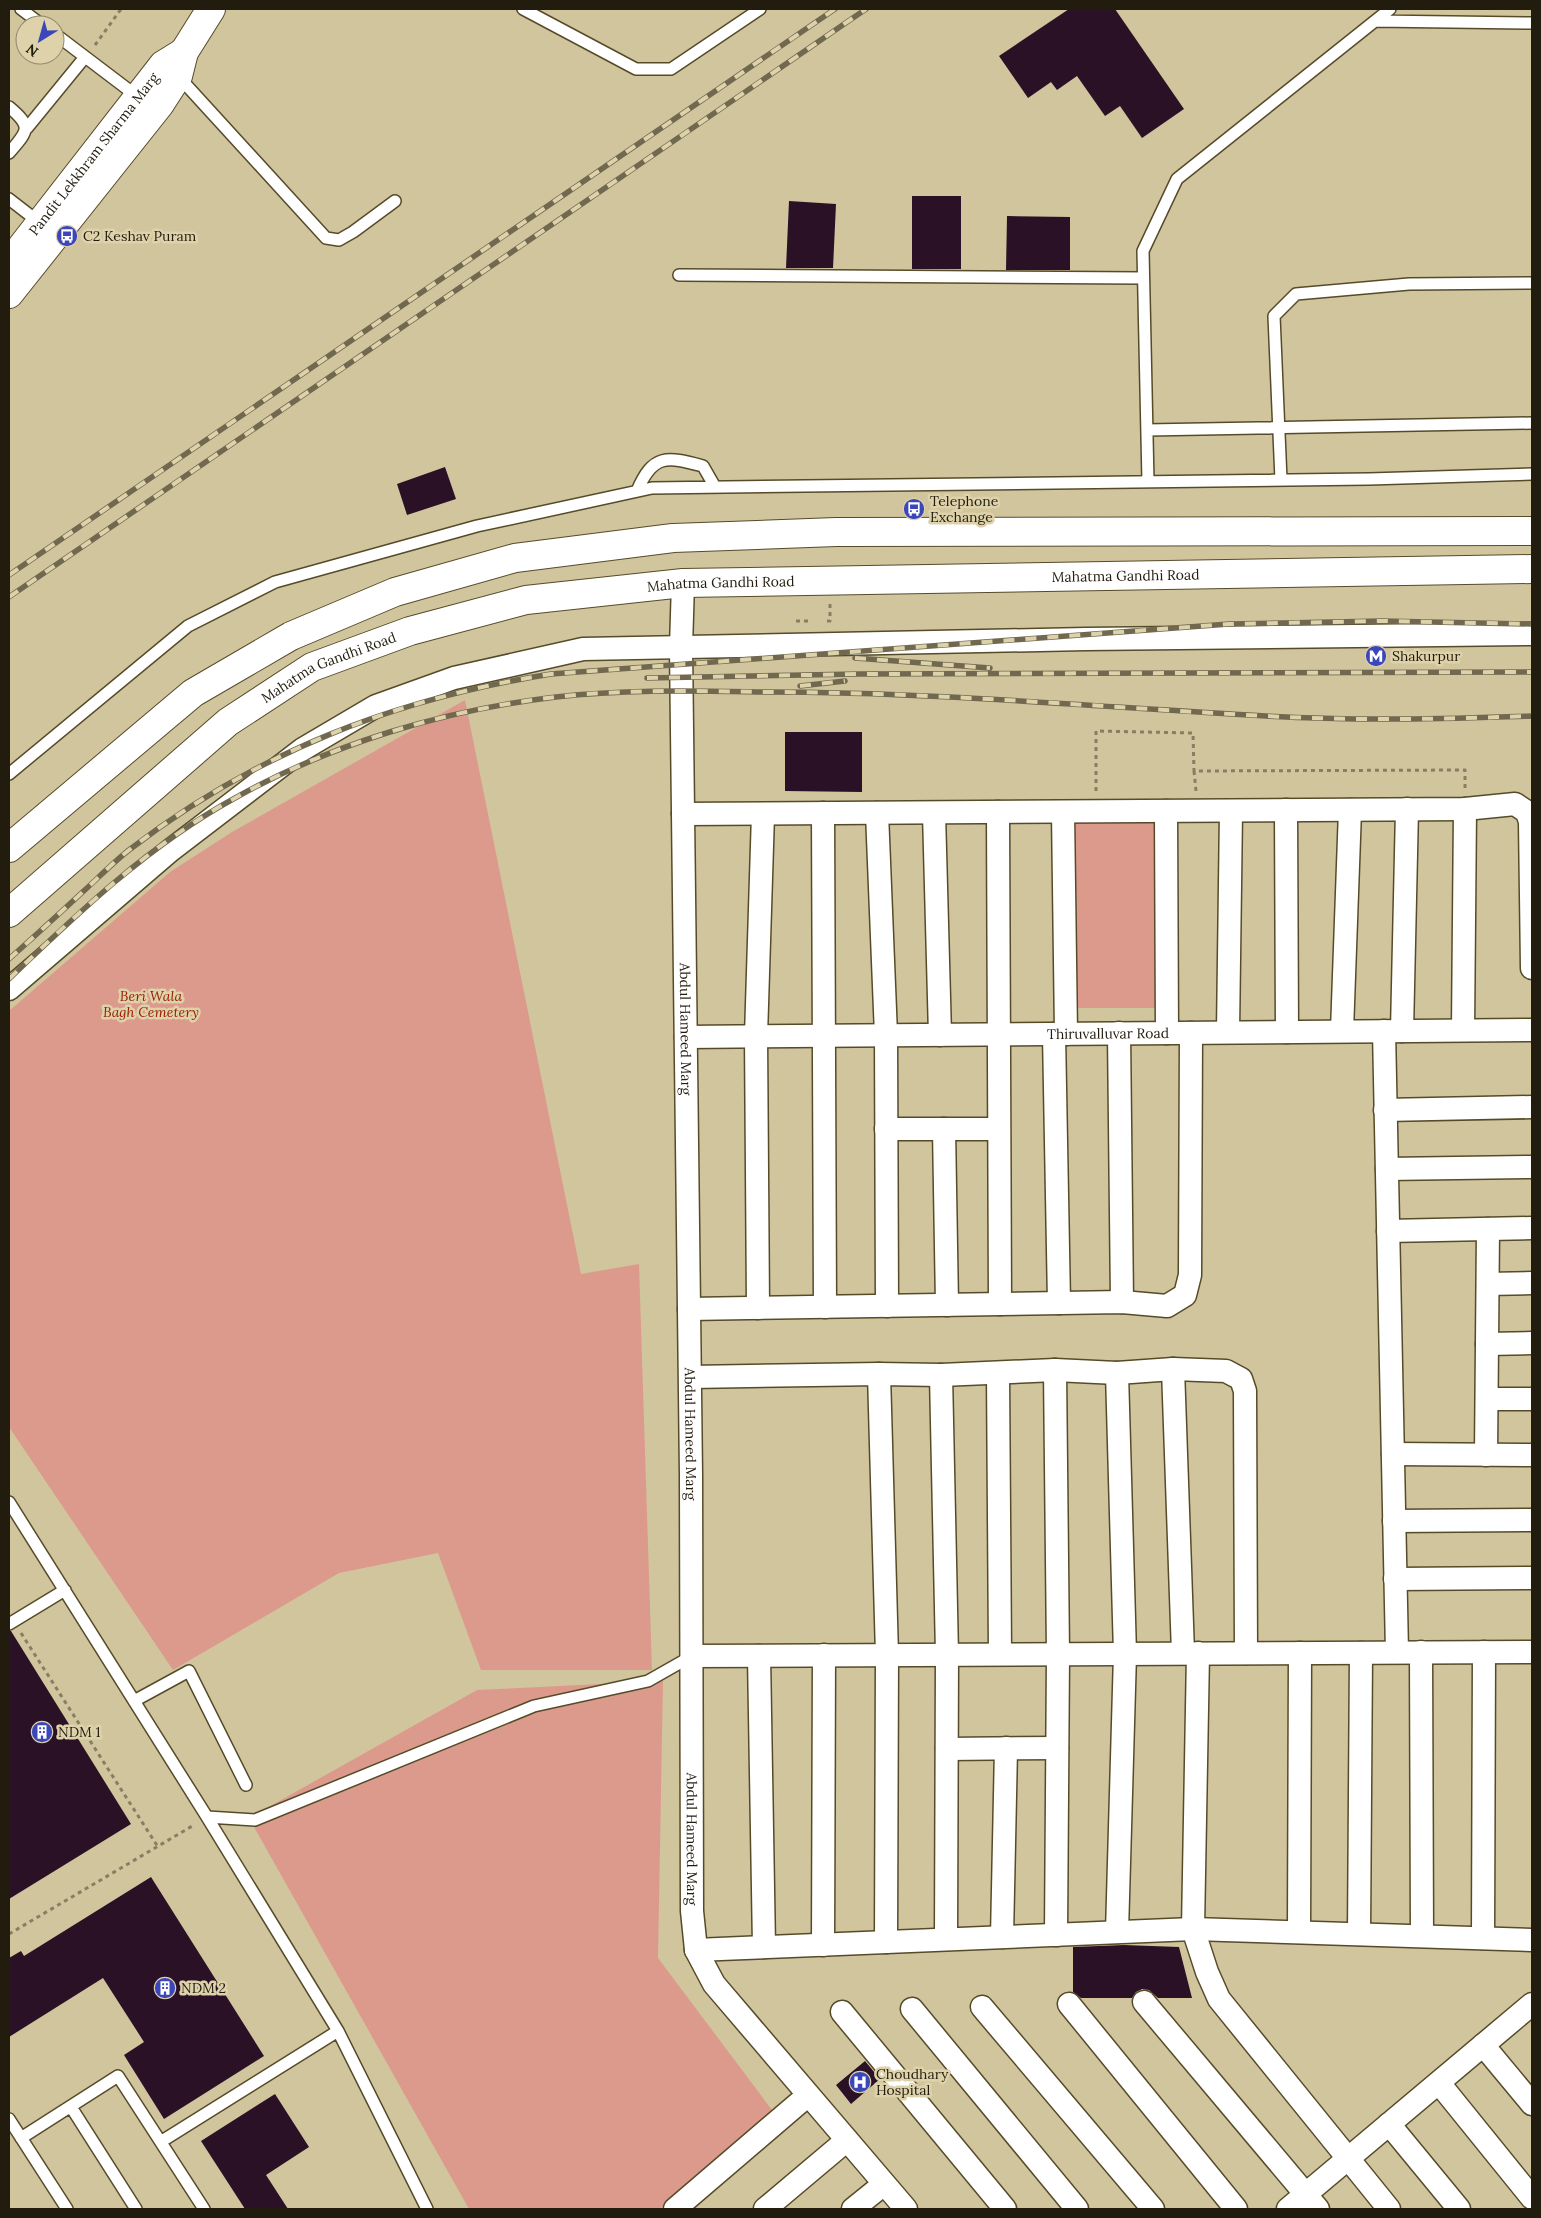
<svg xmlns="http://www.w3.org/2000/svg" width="1541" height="2218" font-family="Lora,serif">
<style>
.green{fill:#dc9a8d}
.building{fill:#2a1126}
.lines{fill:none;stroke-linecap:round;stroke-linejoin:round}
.lane-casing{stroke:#564b29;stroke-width:14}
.street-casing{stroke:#564b29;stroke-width:25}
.secondary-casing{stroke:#564b29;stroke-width:30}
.primary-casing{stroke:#564b29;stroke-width:30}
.path{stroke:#887e62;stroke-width:3;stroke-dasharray:4 4;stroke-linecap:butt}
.lane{stroke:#fff;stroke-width:11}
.street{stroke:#fff;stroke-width:22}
.secondary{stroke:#fff;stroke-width:28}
.primary{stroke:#fff;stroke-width:28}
.rail-casing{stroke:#71694f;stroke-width:5.5}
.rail{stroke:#ded2ab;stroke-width:4;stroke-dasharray:11;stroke-linecap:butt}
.labels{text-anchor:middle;stroke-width:5;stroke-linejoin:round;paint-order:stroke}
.street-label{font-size:14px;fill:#211c0d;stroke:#ded2ab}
.poi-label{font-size:14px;fill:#211c0d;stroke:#ded2ab;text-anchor:start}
.park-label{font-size:14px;font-style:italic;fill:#9a1b01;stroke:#ded2ab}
</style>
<rect width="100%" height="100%" fill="#d1c59e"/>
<path class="green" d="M465 700 581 1274 639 1264 652 1670H481L438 1553 339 1573 173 1670 9 1427V1011L170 872 232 832Z
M1160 821 1161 1008H1074L1073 822Z
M663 1681 658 1958 775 2114 659 2209H469L249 1818 477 1690Z"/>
<path class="building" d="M1069 9H1115L1184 109 1142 138 1120 106 1105 116 1077 76 1057 90 1051 82 1028 98 999 56Z
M912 196H961V269H912Z
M789 201 836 204 833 268H786Z
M1007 216 1070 217V270H1006Z
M445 467 456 499 407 515 397 484Z
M785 732H862V792L785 791Z
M9 1631H11L131 1824 9 1899Z
M151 1877 264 2056 164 2119 124 2055 144 2042 103 1978 9 2037V1958L21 1951 24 1956Z
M1124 1945 1179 1947 1192 1998H1158L1149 1990 1142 1989 1136 1992 1132 1998H1081L1073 1992V1947Z
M865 2061 880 2079 851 2104 836 2085Z
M275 2094 309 2147 266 2175 288 2209H245L201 2141Z"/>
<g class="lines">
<g class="lane-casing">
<path id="lane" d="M21 9 42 25
M523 9 636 69H671L760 9
M1375 21 1532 23
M55 34 138 97
M178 76 326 238 339 240 353 232 395 201
M9 107C33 127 28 131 9 153
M27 128 85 57
M9 199 40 223
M679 275 1143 278
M1147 430 1532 423
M1281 480 1274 316 1296 294 1409 284 1532 283
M1148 482 1143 251 1177 179 1390 9
M637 491C653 454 666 456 703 466L715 487
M9 774 188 626 275 582 477 526 652 488 1369 479 1532 474
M9 1502 207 1817 338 2031 427 2209
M9 1624 65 1590
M134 1701 189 1671 246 1785
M207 1817 255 1820 534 1706 648 1681 692 1656
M71 2107 136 2209
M9 2119 67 2209
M21 2138 118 2076 204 2209
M162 2141 338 2031"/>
</g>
<g class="street-casing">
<g id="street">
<path id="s1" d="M683 583 681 647 691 1475 692 1911 696 1950 714 1984 906 2209"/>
<path d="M1286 810 1287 1032"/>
<path d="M1166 811 1167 1033"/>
<path d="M998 812 1000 1304"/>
<path d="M1063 812 1066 1034"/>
<path d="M823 813 825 1307"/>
<path d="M877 813 886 1035 887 1306"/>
<path d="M934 813 940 1035"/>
<path d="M683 814 1465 809 1515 804 1527 812 1530 822 1532 968"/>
<path d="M9 989 171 850 303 749 376 706 454 678 583 649 1086 639 1532 634"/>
<path d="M1463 1030 1465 809"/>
<path d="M1342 1031 1350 810"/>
<path d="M1384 1031 1397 1652"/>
<path d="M1402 1031 1407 809"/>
<path d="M1228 1032 1231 811"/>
<path d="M1119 1033 1122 1302"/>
<path d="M1054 1034 1059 1303"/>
<path id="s2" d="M686 1037 1532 1030"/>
<path d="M1385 1110 1532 1107"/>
<path d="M886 1129H998"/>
<path d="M944 1129 947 1305"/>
<path d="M1387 1169 1532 1167"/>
<path d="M1388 1231 1532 1228"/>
<path d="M1488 1284 1532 1283"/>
<path d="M758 1308 756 1036 763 814"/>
<path d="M689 1309 1122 1302 1167 1306 1185 1295 1190 1275 1191 1033"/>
<path d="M1487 1344 1532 1343"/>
<path d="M1173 1369 1183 1653"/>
<path d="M1055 1370 1058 1654 1056 1935"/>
<path d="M998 1373 1000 1654"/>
<path d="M879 1374 887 1655 886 1942"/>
<path d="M941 1375 947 1655 946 1939"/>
<path d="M691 1377 879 1374 941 1375 1055 1370 1117 1373 1173 1369 1226 1371 1241 1379 1245 1391 1246 1653"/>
<path d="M1487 1399H1532"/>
<path d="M1393 1454 1532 1455"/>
<path d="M1486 1455 1488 1229"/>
<path d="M1394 1521 1532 1520"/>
<path d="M1395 1579 1532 1578"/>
<path d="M1421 1652 1422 1936"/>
<path d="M1198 1653 1193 1929 1207 1972 1219 1999 1389 2209"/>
<path d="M692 1656 1532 1652"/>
<path d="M759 1656 764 1947"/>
<path d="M947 1749 1057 1748"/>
<path d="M1117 1932 1125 1654 1117 1373"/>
<path d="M1299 1932 1300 1653"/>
<path d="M1359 1934 1361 1653"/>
<path d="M1002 1937 1006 1748"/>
<path d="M1483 1938 1484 1652"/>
<path d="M823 1945 824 1655"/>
<path d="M696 1950 1193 1929 1532 1940"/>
<path d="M1144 2002 1318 2209"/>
<path d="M1069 2004 1236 2209"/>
<path d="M982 2007 1153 2209"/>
<path d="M912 2009 1077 2209"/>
<path d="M842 2012 1005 2209"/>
<path d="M1483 2045 1532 2104"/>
<path d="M1439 2083 1532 2198"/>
<path d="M1389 2124 1459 2209"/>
<path d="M675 2209 807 2096"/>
<path d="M765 2209 847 2140"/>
<path d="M853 2209 884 2184"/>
<path d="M1288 2209 1532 2004"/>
</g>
</g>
<g class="secondary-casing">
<g id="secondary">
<path id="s3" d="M9 263 163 65 184 52"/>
<path d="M9 294 160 104 178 76 184 52 211 9"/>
</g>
</g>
<g class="primary-casing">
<g id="primary">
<path d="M9 848 193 693 291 636 395 592 515 558 673 538 836 532 1532 531"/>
<path id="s4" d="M9 913 228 722 312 667 410 631 526 600 683 583 1532 569"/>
</g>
</g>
<path class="path" d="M95 45 121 9
M796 621H808
M827 621H830V603
M1194 771 1196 791
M1096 791V731L1193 733 1194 771 1465 770V789
M21 1633 158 1847
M9 1934 194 1825"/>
<use href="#lane" class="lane"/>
<use href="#street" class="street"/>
<use href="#secondary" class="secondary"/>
<use href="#primary" class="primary"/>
<g class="rail-casing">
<path id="rail" d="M9 575 835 9
M9 597 866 9
M855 658 990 668
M647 678 859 674 1532 672
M800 686 845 681
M9 959C35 936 61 912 87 888 101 875 115 861 129 850 257 752 394 699 551 674L1229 624 1382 621 1532 624
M9 979C79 912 149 845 235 798 333 743 445 710 556 697 626 689 697 691 766 692 933 692 1099 707 1266 716 1355 721 1444 719 1532 716"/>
</g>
<use href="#rail" class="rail"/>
</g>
<defs>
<g id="bus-disc" transform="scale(1.125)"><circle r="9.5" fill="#3a46b9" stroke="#ded2ab"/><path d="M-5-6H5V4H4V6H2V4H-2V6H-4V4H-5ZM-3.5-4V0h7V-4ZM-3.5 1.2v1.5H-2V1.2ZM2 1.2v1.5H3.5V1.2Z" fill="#fff"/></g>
<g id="metro-disc" transform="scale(1.125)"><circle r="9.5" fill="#3a46b9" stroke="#ded2ab"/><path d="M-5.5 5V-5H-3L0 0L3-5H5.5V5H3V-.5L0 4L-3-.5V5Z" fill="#fff"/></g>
<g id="building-disc" transform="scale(1.125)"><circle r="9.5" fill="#3a46b9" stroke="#ded2ab"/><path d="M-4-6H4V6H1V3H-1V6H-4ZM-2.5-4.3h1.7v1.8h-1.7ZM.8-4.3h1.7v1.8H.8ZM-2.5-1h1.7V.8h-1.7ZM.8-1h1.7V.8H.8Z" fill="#fff"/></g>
<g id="hospital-disc" transform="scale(1.125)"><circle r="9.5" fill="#3a46b9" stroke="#ded2ab"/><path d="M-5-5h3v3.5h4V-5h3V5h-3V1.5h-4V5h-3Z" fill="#fff"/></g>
</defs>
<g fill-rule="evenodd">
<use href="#bus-disc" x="67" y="236"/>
<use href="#bus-disc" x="914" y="509"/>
<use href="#metro-disc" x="1376" y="656"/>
<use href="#building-disc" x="42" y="1732"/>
<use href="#building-disc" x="165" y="1988"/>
<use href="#hospital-disc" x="860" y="2082"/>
</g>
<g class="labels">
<g class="street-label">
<text dy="5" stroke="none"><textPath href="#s3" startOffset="138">Pandit Lekkhram Sharma Marg</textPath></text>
<text dy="5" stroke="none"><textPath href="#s4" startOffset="1216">Mahatma Gandhi Road</textPath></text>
<text dy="5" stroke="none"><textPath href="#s4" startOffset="811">Mahatma Gandhi Road</textPath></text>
<text dy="5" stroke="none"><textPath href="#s4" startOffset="406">Mahatma Gandhi Road</textPath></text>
<text dy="5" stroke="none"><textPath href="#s1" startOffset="446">Abdul Hameed Marg</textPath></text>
<text dy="5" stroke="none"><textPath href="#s2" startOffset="422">Thiruvalluvar Road</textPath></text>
<text dy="5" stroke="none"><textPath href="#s1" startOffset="851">Abdul Hameed Marg</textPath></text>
<text dy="5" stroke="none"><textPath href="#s1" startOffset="1256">Abdul Hameed Marg</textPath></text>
</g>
<g class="poi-label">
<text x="83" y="241">C2 Keshav Puram</text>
<text x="930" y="506">Telephone<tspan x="930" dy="16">Exchange</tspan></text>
<text x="1392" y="661">Shakurpur</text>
<text x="58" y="1737">NDM 1</text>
<text x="181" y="1993">NDM 2</text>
<text x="876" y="2079">Choudhary<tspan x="876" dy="16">Hospital</tspan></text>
</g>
<g class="park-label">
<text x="151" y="1001">Beri Wala<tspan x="151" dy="16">Bagh Cemetery</tspan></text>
</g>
</g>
<rect width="1541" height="2218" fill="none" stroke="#211c0d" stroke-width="20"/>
<g transform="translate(40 40) rotate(217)"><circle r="24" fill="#ded2ab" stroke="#92896c"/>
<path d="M0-4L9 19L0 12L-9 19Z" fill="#3a46b9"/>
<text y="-8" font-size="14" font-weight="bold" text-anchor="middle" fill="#211c0d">N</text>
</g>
</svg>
